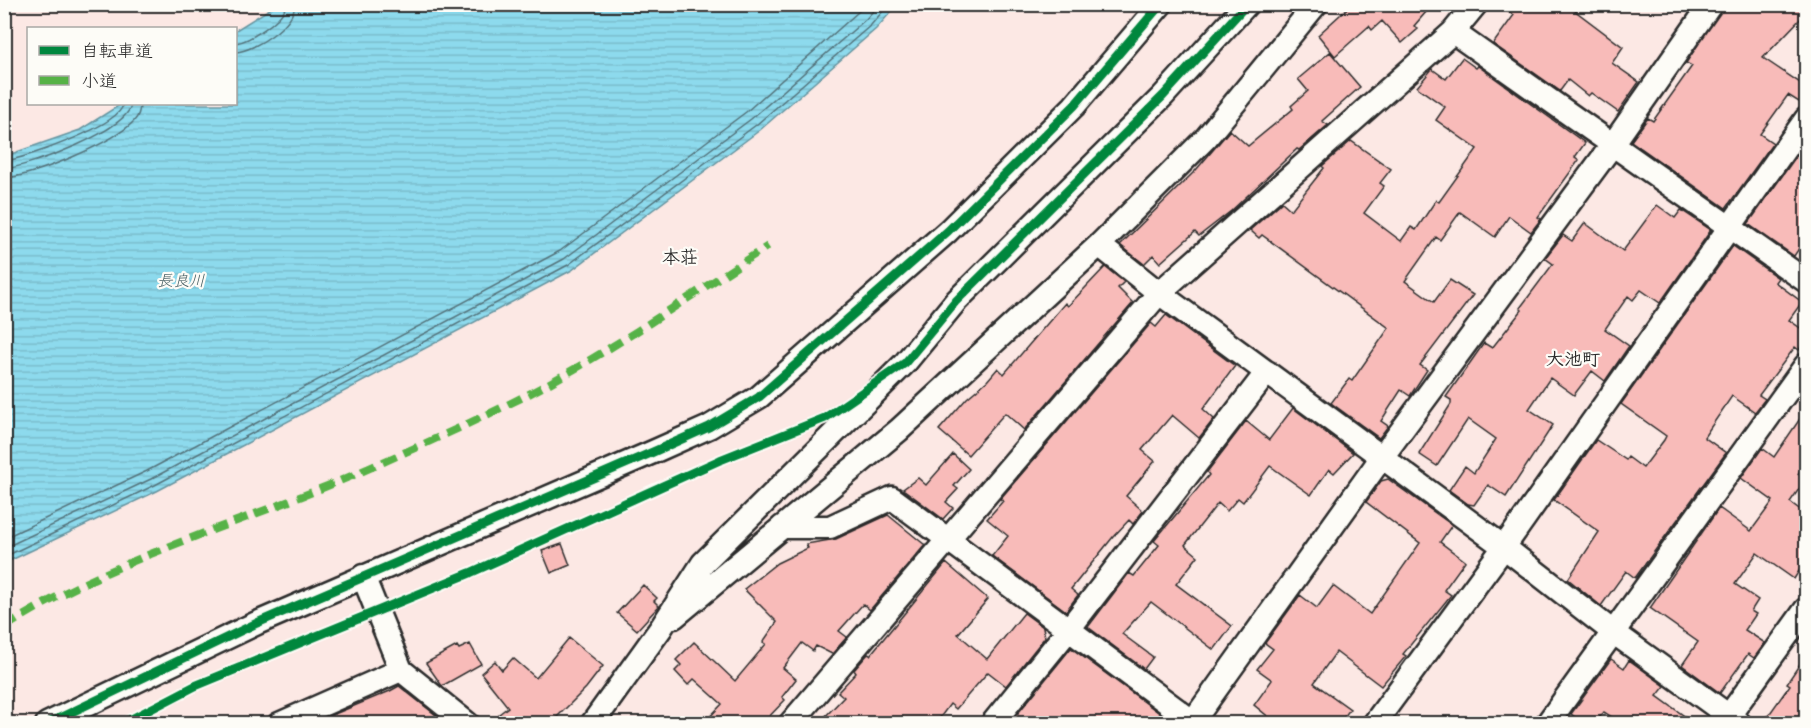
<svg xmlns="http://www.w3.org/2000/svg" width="1811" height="728" font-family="Mali,'Klee One',sans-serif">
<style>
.water{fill:url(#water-rules);stroke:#66949f;stroke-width:1.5}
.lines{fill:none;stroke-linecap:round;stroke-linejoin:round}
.shore{stroke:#527179;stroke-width:1.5}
.building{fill:#f8bbb9;stroke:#2b2b2b;stroke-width:1.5}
.minor-casing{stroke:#2b2b2b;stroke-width:27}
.minor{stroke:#fdfcf7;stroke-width:22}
.quiet{stroke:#56b246;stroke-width:8;stroke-dasharray:15 8;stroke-linecap:butt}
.cycleway-casing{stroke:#fdfcf7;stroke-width:13}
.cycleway{stroke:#00873e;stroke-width:9}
.labels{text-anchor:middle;stroke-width:4.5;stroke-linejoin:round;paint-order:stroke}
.water-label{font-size:16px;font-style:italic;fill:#486065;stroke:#fdfcf7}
.quarter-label{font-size:18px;font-weight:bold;fill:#2b2b2b;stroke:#fdfcf7}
</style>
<defs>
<pattern id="water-rules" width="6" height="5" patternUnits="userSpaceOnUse" patternTransform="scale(1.5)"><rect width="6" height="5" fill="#8ddaed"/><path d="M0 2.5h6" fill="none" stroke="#7abbcb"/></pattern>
</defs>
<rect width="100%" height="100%" fill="#fce8e4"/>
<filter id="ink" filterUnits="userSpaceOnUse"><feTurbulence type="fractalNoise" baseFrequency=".0167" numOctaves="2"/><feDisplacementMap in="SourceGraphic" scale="12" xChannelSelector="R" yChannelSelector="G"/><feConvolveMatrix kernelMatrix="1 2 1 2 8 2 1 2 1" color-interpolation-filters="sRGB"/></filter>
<g filter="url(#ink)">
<path class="water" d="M276 5H897L876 29 760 130 572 270 157 491 5 563V156L80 130 121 104H236V30Z"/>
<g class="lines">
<path class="shore" d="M236 43C249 41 285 19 286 4
M236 52C254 51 294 25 295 4
M4 161C25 159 121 125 123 104
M4 169C29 167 129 130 131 104
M4 178C32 177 115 142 134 121 139 116 140 110 140 104
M4 538 147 471 560 251 746 112 867 4
M4 548 151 479 564 259 751 119 866 19 879 4
M4 557 155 485 568 265 756 125 871 25 889 4"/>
</g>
<path class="building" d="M1352 4H1433L1414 26 1418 29 1402 43 1382 21 1372 30 1369 26 1335 56 1318 35Z
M1498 4H1566L1623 47 1612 63 1639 82 1618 112 1591 93 1588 96 1568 80 1560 91 1493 44 1514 15Z
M1724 4H1806V13L1763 58 1806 87V92L1799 102 1788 95 1760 134 1773 143 1726 208 1631 141 1648 118 1653 121 1692 66 1686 63Z
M1330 52 1360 87 1322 121 1328 125 1299 150 1297 149 1231 211 1199 236 1195 232 1160 263 1153 255 1144 264 1120 245 1196 170 1230 130 1248 146 1293 109 1291 106 1308 91 1298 79Z
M1462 58 1476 68 1478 66 1585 143 1575 157 1579 160 1538 217 1541 219 1531 232 1509 216 1495 237 1460 212 1440 240 1436 237 1405 281 1434 302 1450 280 1473 295 1420 365 1427 370 1410 396 1401 390 1381 421 1388 426 1379 438 1331 403 1349 379 1352 381 1389 328 1262 235 1259 238 1250 230 1282 202 1291 210 1324 168 1322 166 1351 141 1391 169 1380 183 1384 186 1364 213 1401 241 1411 227 1416 230 1436 200 1439 202 1477 149 1436 120 1445 107 1417 87 1432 69 1446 79Z
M1797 155 1806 161V238L1794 256 1748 224Z
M1657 205 1675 218 1681 210 1711 230 1660 303 1641 290 1633 300 1628 296 1605 329 1629 346 1605 381 1592 371 1574 395 1550 378 1529 409 1553 425 1506 497 1488 485 1474 505 1468 504 1449 490 1465 466 1474 473 1496 439 1468 419 1437 466 1419 454 1451 404V400L1446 397 1484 343 1492 348 1522 310 1520 308 1553 264 1545 258 1563 235 1572 241 1585 223 1623 251Z
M1733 246 1778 278 1775 282 1802 302 1789 320 1806 332V339L1799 350 1795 347 1759 395 1765 399 1755 412 1732 396 1704 437 1726 453 1635 578 1626 571 1601 606 1568 579 1599 532 1554 500 1596 440 1626 460 1628 457 1643 468 1664 440 1666 436 1621 404Z
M1105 267 1124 282 1118 288 1133 303 1024 430 1005 413 968 455 939 430 967 398 987 381 998 368 1004 374 1065 303 1068 306Z
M1166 315 1235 366 1203 409 1214 419 1199 438 1172 415 1142 450 1155 461 1126 496 1143 511 1133 524 1129 520 1113 537 1071 589 1078 595 1066 611 992 556 1008 536 987 519 1003 501 1000 499 1151 323 1156 327Z
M1293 408 1353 453 1334 473 1329 469 1311 495 1270 466 1243 502 1238 498 1227 511 1218 503 1185 545 1198 556 1176 584 1232 626 1214 650 1151 602 1122 634 1153 657 1144 669 1088 627 1129 573 1134 576 1159 545 1154 541 1209 475 1207 472 1246 421 1269 440Z
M1806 410V461L1798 474 1806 479 1790 502 1806 514V560L1794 579 1757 553 1735 584 1758 600 1751 611 1756 614 1745 630 1765 643 1754 658 1748 654 1720 693 1682 665 1698 642 1650 608 1719 508 1751 531 1773 501 1741 478 1762 448 1774 457Z
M953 454 969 469 954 486 958 489 946 502 953 508 943 519 903 489 918 478 926 485Z
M1388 479 1452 525 1440 542 1465 561 1444 590 1451 595 1403 654 1406 656 1381 686 1336 652 1314 683 1350 709 1340 723H1276L1254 705 1272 680 1257 669 1273 649 1265 643 1300 595 1317 608 1333 586 1370 614 1420 543 1366 502 1381 481Z
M888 515 925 545 870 610 863 604 839 631 847 637 832 654 816 646 813 651 802 643 783 668 796 679 782 697 785 700 763 723H704L722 704 694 679 688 685 675 671 681 665 676 660 694 642 735 681 766 644 763 642 777 622 744 589 777 563 808 548 806 544 836 539Z
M562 544 570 565 551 573 542 551Z
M946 563 988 599 958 634 987 659 1024 613 1043 627 1045 637 1006 686 988 672 956 709 950 704 936 723H819L844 697 838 692 856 673 854 670 868 654 870 655Z
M643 585 657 598 654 601 659 606 637 630 617 613Z
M569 638 603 666 586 688 551 723H507L499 714 508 707 481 673 495 661 502 670 513 658 536 678Z
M470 644 481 664 442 686 426 663 457 646 459 649Z
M1071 648 1173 723H1010Z
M1806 655V723H1763L1790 685 1787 683Z
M1611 659 1624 668 1629 660 1665 686 1657 696 1694 723H1621L1604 712 1595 723H1583L1571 714Z
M399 686 446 723H313L390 691Z"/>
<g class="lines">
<g class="minor-casing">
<path id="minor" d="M1453 32 1806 281
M1099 245 1159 293 1504 547 1613 632 1740 724
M782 527H830L892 498 1196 724
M363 576 401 670 468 724
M674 617 899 430 1099 245 1206 138 1316 4
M47 724 257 623 653 452 709 427 759 397 948 231 1074 106 1161 4
M279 724 401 670
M592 724 661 628 703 563 905 363 956 301 1163 96 1247 4
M790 724 1159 293 1453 32 1476 4
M992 724 1069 629 1267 372
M1191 724 1382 457 1613 144 1711 4
M1374 724 1504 547 1806 119
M1547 724 1806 365
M1723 724 1806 609"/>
</g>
<use href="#minor" class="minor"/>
<path class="quiet" d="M4 628C114 556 246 523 365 470 415 448 465 426 513 402 602 358 685 299 768 246"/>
<g class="cycleway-casing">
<path id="cycleway" d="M47 724 257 623 653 452 709 427 759 397 948 231 1074 106 1161 4
M122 724 195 686 470 573 720 460 825 418 905 363 956 301 1163 96 1247 4"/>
</g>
<use href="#cycleway" class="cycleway"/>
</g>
</g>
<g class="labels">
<g class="water-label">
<text x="181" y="286">長良川</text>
</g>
<g class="quarter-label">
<text x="680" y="263">本荘</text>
<text x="1573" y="365">大池町</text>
</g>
</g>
<rect width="1811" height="728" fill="none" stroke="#fdfcf7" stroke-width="24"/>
<rect x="12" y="12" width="1787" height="704" fill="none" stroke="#2b2b2b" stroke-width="2" filter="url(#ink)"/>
<rect x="27" y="27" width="210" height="78" fill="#fdfcf7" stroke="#a9a8a5" stroke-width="1.5"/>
<rect x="39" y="46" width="30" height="9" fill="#00873e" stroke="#a9a8a5" stroke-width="1.5"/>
<text x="81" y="57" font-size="18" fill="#2b2b2b">自転車道</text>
<rect x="39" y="76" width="30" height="9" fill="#56b246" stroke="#a9a8a5" stroke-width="1.5"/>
<text x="81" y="87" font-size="18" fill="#2b2b2b">小道</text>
</svg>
